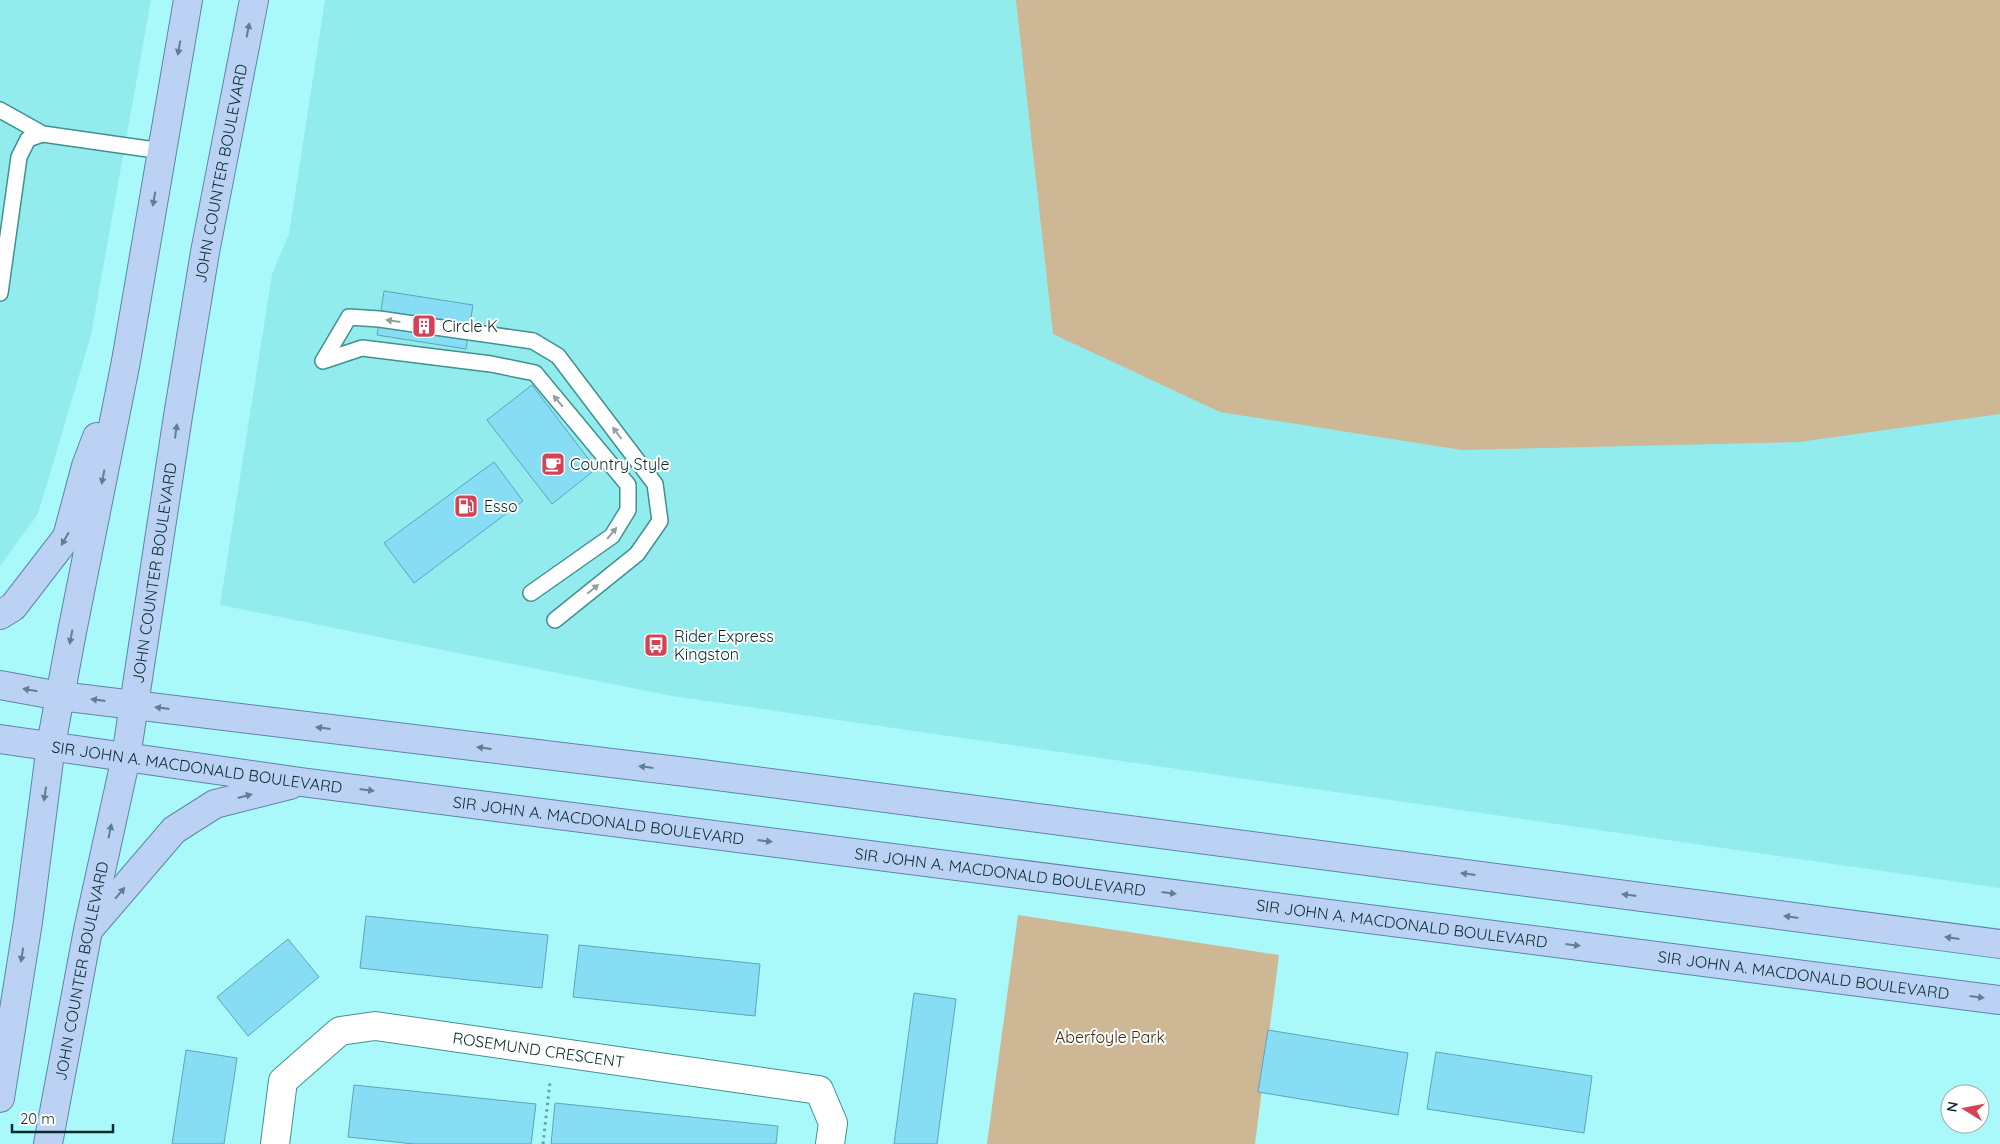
<svg xmlns="http://www.w3.org/2000/svg" width="2000" height="1144" font-family="Quicksand,sans-serif">
<style>
.built{fill:#92ebed}
.green{fill:#ceb794}
.building{fill:#87ddf4;stroke:#5da4b8}
.lines{fill:none;stroke-linecap:round;stroke-linejoin:round}
.service-casing{stroke:#419092;stroke-width:18}
.minor-casing{stroke:#419092;stroke-width:30}
.primary-casing{stroke:#5f84a9;stroke-width:30}
.path{stroke:#65a1a2;stroke-width:3;stroke-dasharray:2.5 4;stroke-linecap:butt}
.service{stroke:#fff;stroke-width:15}
.minor{stroke:#fff;stroke-width:28}
.primary{stroke:#bbd2f4;stroke-width:28}
.oneway{fill:#627e90}
.oneway2{fill:#90a0a0}
.labels{text-anchor:middle;stroke-width:4;stroke-linejoin:round;paint-order:stroke}
.street-label{font-size:16px;fill:#092b2c;stroke:#fff}
.poi-label{font-size:16px;fill:#092b2c;stroke:#fff;text-anchor:start}
.park-label{font-size:16px;fill:#3c2b10;stroke:#fff}
</style>
<rect width="100%" height="100%" fill="#aaf9fa"/>
<path class="built" d="M0 0H151L91 335 38 514 0 566Z
M325 0H2000V888L672 696 220 605 272 274 289 234Z"/>
<path class="green" d="M1016 0H2000V414L1799 442 1462 450 1220 412 1053 334Z
M1018 915 1279 955 1255 1144H987Z"/>
<path class="building" d="M384 291 473 305 466 349 377 335Z
M532 385 596 469 552 504 487 420Z
M494 462 523 501 414 583 384 543Z
M366 916 548 935 542 988 360 968Z
M288 939 319 977 248 1036 217 997Z
M579 945 760 964 755 1016 573 997Z
M914 993 956 999 937 1144H894Z
M1268 1030 1408 1053 1398 1115 1258 1092Z
M186 1050 237 1058 224 1144H172Z
M1436 1052 1592 1076 1584 1133 1427 1109Z
M354 1085 536 1104 531 1144H414L348 1137Z
M555 1103 778 1126 776 1144H551Z"/>
<g class="lines">
<g class="service-casing">
<path id="service" d="M0 110 43 134
M0 293 19 157 28 139 43 134 162 151
M323 361 349 317 379 319 533 341 558 356 655 484 660 521 637 554 555 620
M323 361 362 348 491 364 535 373 628 485V510L612 536 531 593"/>
</g>
<g class="minor-casing">
<g id="minor">
<path id="s1" d="M275 1144 283 1081 340 1031 375 1026 819 1090 833 1123 830 1144"/>
</g>
</g>
<g class="primary-casing">
<g id="primary">
<path d="M0 615 13 607 67 537 86 466 97 437"/>
<path d="M0 685 60 696 694 773 2000 944"/>
<path id="s2" d="M0 739 301 782 2000 1000"/>
<path d="M90 928 174 830 215 804 290 785"/>
<path d="M0 1098 28 922 51 745 72 632 126 361 188 0"/>
<path id="s3" d="M48 1144 88 930 126 757 178 416 205 252 254 0"/>
</g>
</g>
<path class="path" d="M543 1144 550 1082"/>
<use href="#service" class="service"/>
<use href="#minor" class="minor"/>
<use href="#primary" class="primary"/>
</g>
<defs><path id="oneway-solid" d="M-6-.8H1V-3.2L6.5 0L1 3.2V.8H-6Z" transform="scale(1.25)"/></defs>
<g class="oneway">
<use href="#oneway-solid" transform="translate(248 30) rotate(-79)"/>
<use href="#oneway-solid" transform="translate(179 48) rotate(100)"/>
<use href="#oneway-solid" transform="translate(154 199) rotate(100)"/>
<use href="#oneway-solid" transform="translate(176 431) rotate(-82)"/>
<use href="#oneway-solid" transform="translate(103 477) rotate(101)"/>
<use href="#oneway-solid" transform="translate(65 539) rotate(120)"/>
<use href="#oneway-solid" transform="translate(71 637) rotate(101)"/>
<use href="#oneway-solid" transform="translate(30 690) rotate(-170)"/>
<use href="#oneway-solid" transform="translate(98 700) rotate(-173)"/>
<use href="#oneway-solid" transform="translate(162 708) rotate(-173)"/>
<use href="#oneway-solid" transform="translate(323 728) rotate(-173)"/>
<use href="#oneway-solid" transform="translate(484 748) rotate(-173)"/>
<use href="#oneway-solid" transform="translate(646 767) rotate(-173)"/>
<use href="#oneway-solid" transform="translate(367 790) rotate(7)"/>
<use href="#oneway-solid" transform="translate(45 794) rotate(98)"/>
<use href="#oneway-solid" transform="translate(245 796) rotate(-15)"/>
<use href="#oneway-solid" transform="translate(110 831) rotate(-78)"/>
<use href="#oneway-solid" transform="translate(765 841) rotate(7)"/>
<use href="#oneway-solid" transform="translate(1468 874) rotate(-173)"/>
<use href="#oneway-solid" transform="translate(120 893) rotate(-49)"/>
<use href="#oneway-solid" transform="translate(1169 893) rotate(7)"/>
<use href="#oneway-solid" transform="translate(1629 895) rotate(-173)"/>
<use href="#oneway-solid" transform="translate(1791 917) rotate(-172)"/>
<use href="#oneway-solid" transform="translate(1952 938) rotate(-172)"/>
<use href="#oneway-solid" transform="translate(1573 945) rotate(7)"/>
<use href="#oneway-solid" transform="translate(22 955) rotate(99)"/>
<use href="#oneway-solid" transform="translate(1977 997) rotate(7)"/>
</g>
<g class="oneway2">
<use href="#oneway-solid" transform="translate(393 321) rotate(-172)"/>
<use href="#oneway-solid" transform="translate(558 401) rotate(-130)"/>
<use href="#oneway-solid" transform="translate(617 433) rotate(-127)"/>
<use href="#oneway-solid" transform="translate(612 533) rotate(-50)"/>
<use href="#oneway-solid" transform="translate(593 589) rotate(-39)"/>
</g>
<defs>
<g id="building-square" transform="scale(1.25)"><rect x="-9" y="-9" width="18" height="18" rx="4" fill="#d34355" stroke="#fff"/><path d="M-4-6H4V6H1V3H-1V6H-4ZM-2.5-4.3h1.7v1.8h-1.7ZM.8-4.3h1.7v1.8H.8ZM-2.5-1h1.7V.8h-1.7ZM.8-1h1.7V.8H.8Z" fill="#fff"/></g>
<g id="cafe-square" transform="scale(1.25)"><rect x="-9" y="-9" width="18" height="18" rx="4" fill="#d34355" stroke="#fff"/><path d="M-5.5-4.5H6V0H3Q3 3.5 0 3.5H-2.5Q-5.5 3.5-5.5 0ZM3-3.2v2h1.7v-2ZM-6 4.5H4V6H-6Z" fill="#fff"/></g>
<g id="fuel-square" transform="scale(1.25)"><rect x="-9" y="-9" width="18" height="18" rx="4" fill="#d34355" stroke="#fff"/><path d="M-5.5-6h7V0h2V4h1.3V-2.5L3-4.5l.8-.8L6-3V5H2.5V1h-1V6h-7ZM-4.2-4.7v3.2H.2V-4.7Z" fill="#fff"/></g>
<g id="bus-square" transform="scale(1.25)"><rect x="-9" y="-9" width="18" height="18" rx="4" fill="#d34355" stroke="#fff"/><path d="M-5-6H5V4H4V6H2V4H-2V6H-4V4H-5ZM-3.5-4V0h7V-4ZM-3.5 1.2v1.5H-2V1.2ZM2 1.2v1.5H3.5V1.2Z" fill="#fff"/></g>
</defs>
<g fill-rule="evenodd">
<use href="#building-square" x="424" y="326"/>
<use href="#cafe-square" x="553" y="464"/>
<use href="#fuel-square" x="466" y="506"/>
<use href="#bus-square" x="656" y="645"/>
</g>
<g class="labels">
<g class="street-label">
<text dy="6" stroke="none"><textPath href="#s3" startOffset="986">JOHN COUNTER BOULEVARD</textPath></text>
<text dy="6" stroke="none"><textPath href="#s3" startOffset="581">JOHN COUNTER BOULEVARD</textPath></text>
<text dy="6" stroke="none"><textPath href="#s2" startOffset="199">SIR JOHN A. MACDONALD BOULEVARD</textPath></text>
<text dy="6" stroke="none"><textPath href="#s2" startOffset="604">SIR JOHN A. MACDONALD BOULEVARD</textPath></text>
<text dy="6" stroke="none"><textPath href="#s2" startOffset="1009">SIR JOHN A. MACDONALD BOULEVARD</textPath></text>
<text dy="6" stroke="none"><textPath href="#s2" startOffset="1414">SIR JOHN A. MACDONALD BOULEVARD</textPath></text>
<text dy="6" stroke="none"><textPath href="#s3" startOffset="176">JOHN COUNTER BOULEVARD</textPath></text>
<text dy="6" stroke="none"><textPath href="#s2" startOffset="1819">SIR JOHN A. MACDONALD BOULEVARD</textPath></text>
<text dy="6" stroke="none"><textPath href="#s1" startOffset="340">ROSEMUND CRESCENT</textPath></text>
</g>
<g class="poi-label">
<text x="442" y="332">Circle K</text>
<text x="570" y="470">Country Style</text>
<text x="484" y="512">Esso</text>
<text x="674" y="642">Rider Express<tspan x="674" dy="18">Kingston</tspan></text>
</g>
<g class="park-label">
<text x="1110" y="1043">Aberfoyle Park</text>
</g>
</g>
<g transform="translate(1965 1109) rotate(280)"><circle r="24" fill="#ffffff" stroke="#9daaab"/>
<path d="M0-4L9 19L0 12L-9 19Z" fill="#d34355"/>
<text y="-8" font-size="14" font-weight="bold" text-anchor="middle" fill="#092b2c">N</text>
</g>
<path d="M12 1124v8h101v-8" fill="none" stroke="#092b2c" stroke-width="2.5"/>
<text x="20" y="1124" font-size="15" fill="#092b2c" stroke="#ffffff" stroke-width="4" paint-order="stroke">20 m</text>
</svg>
